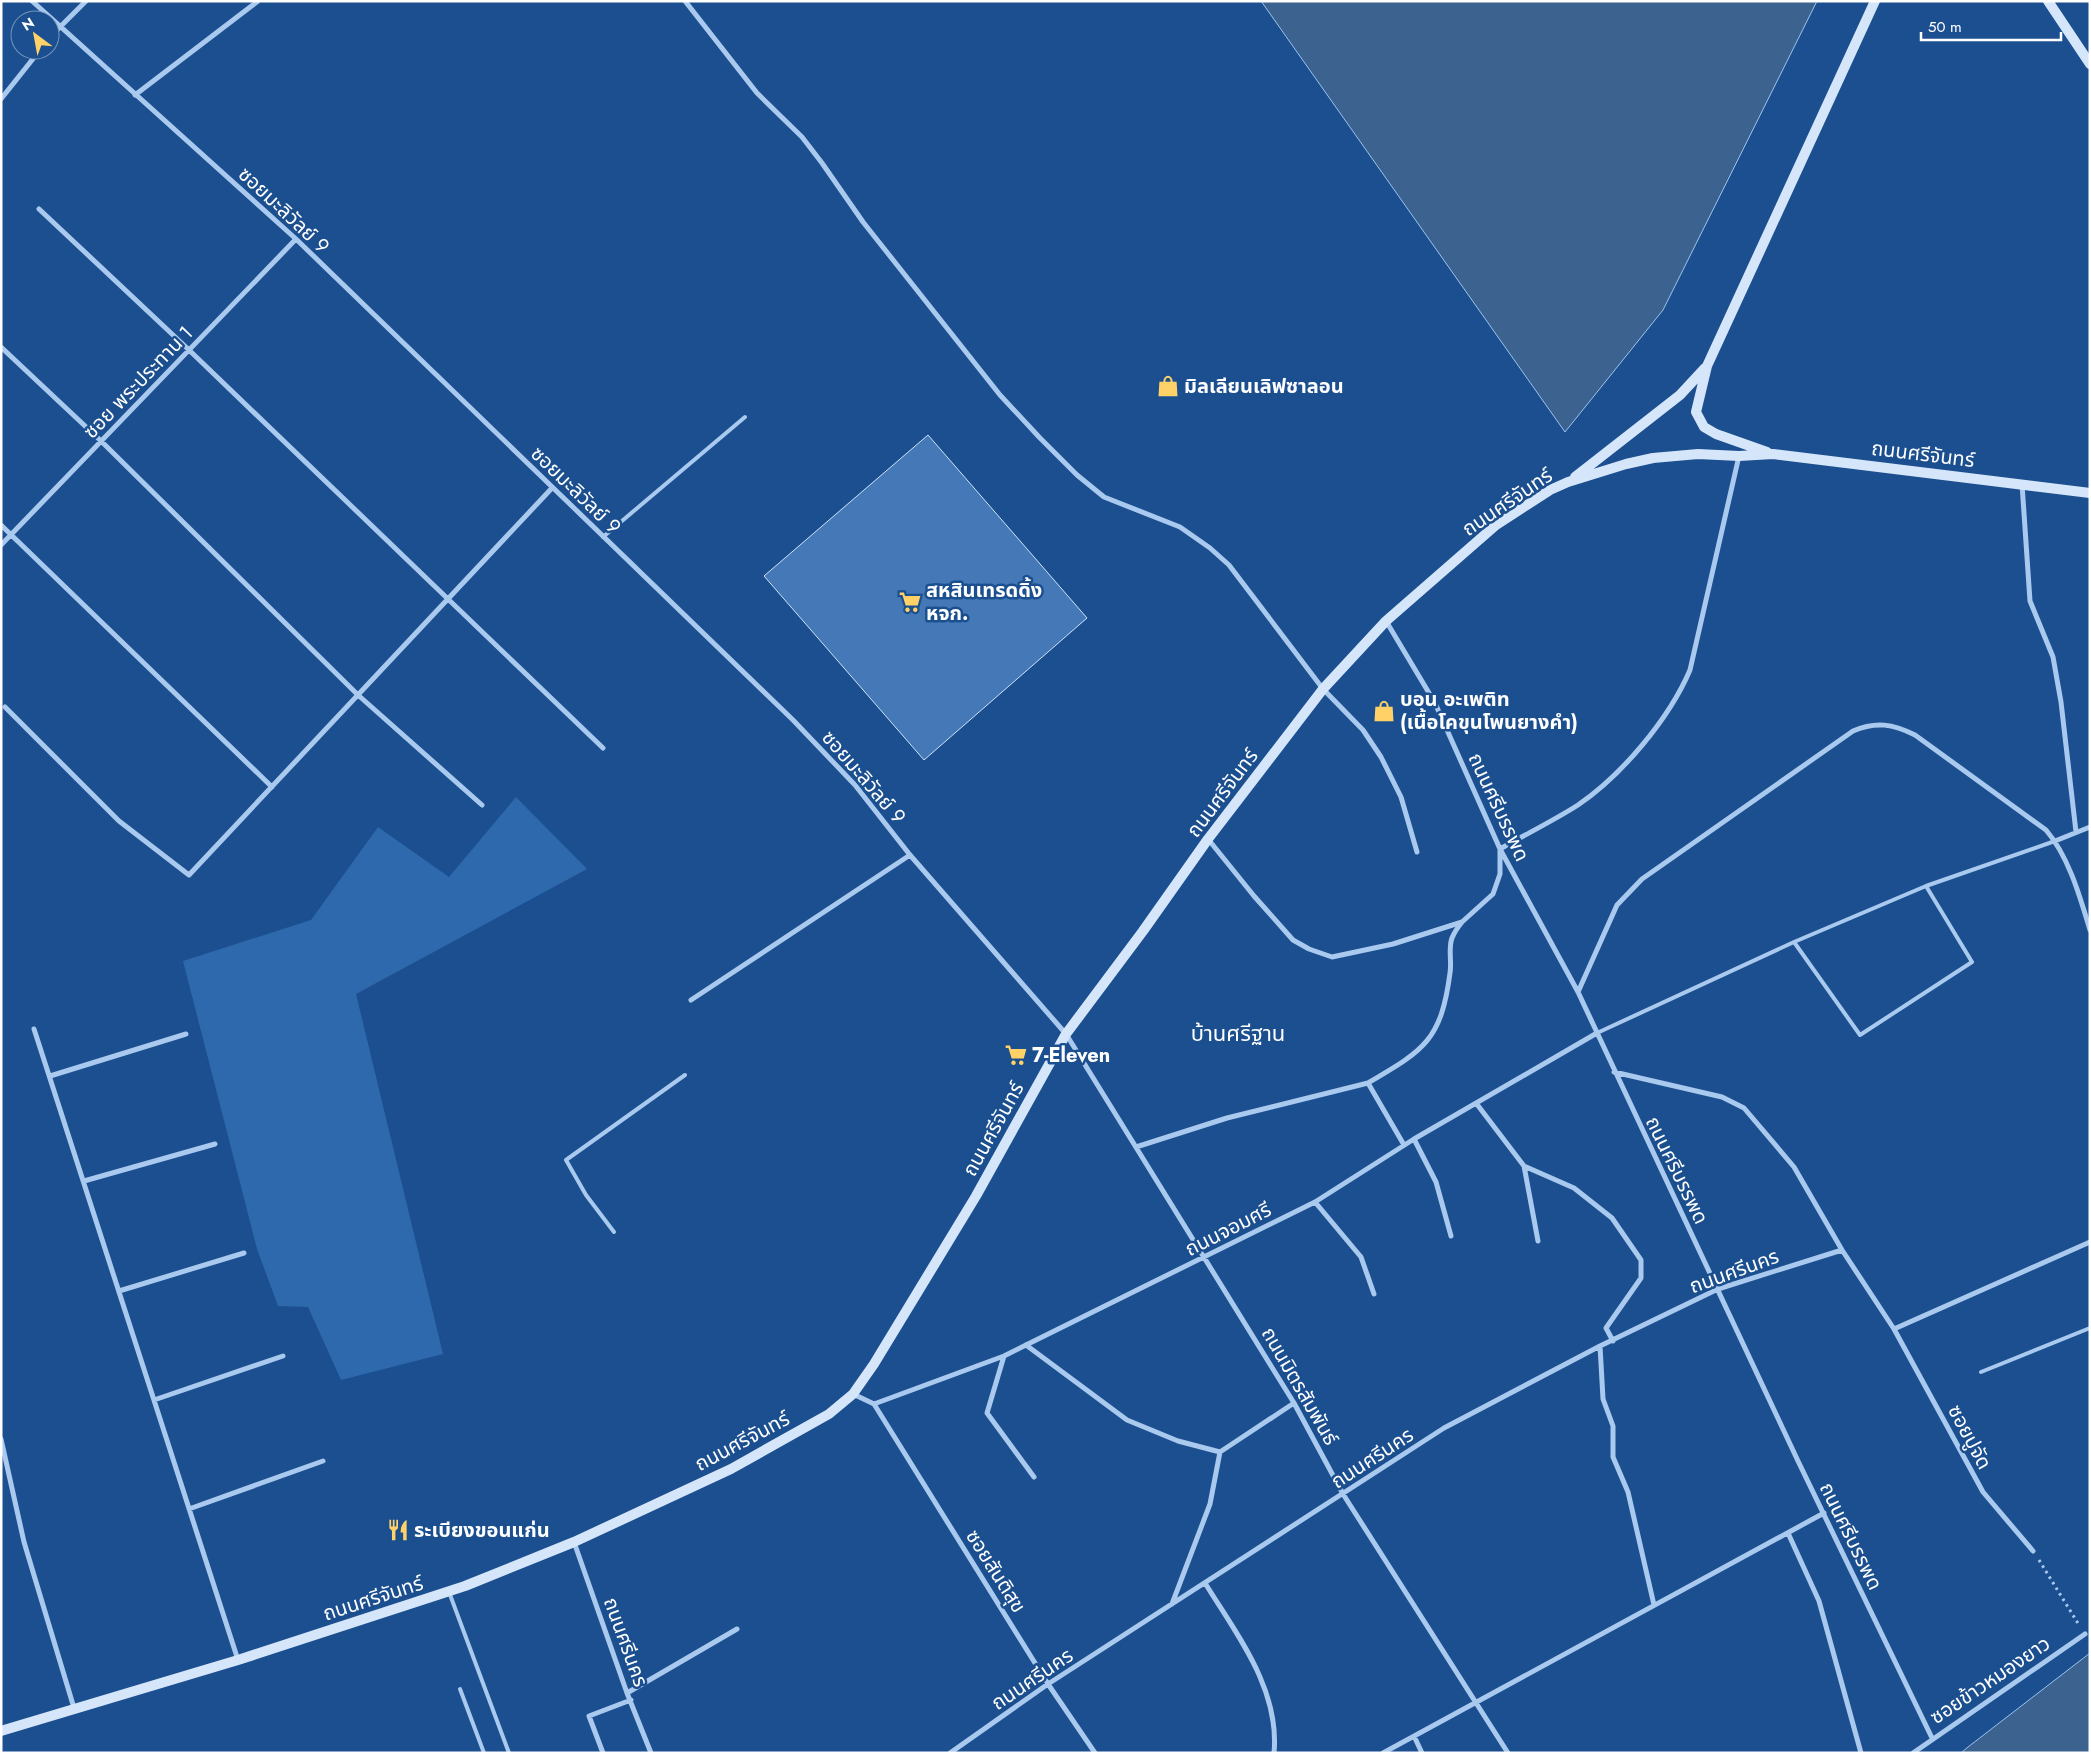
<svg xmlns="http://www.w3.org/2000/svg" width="2091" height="1754" font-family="Jost,'Noto Sans Thai',sans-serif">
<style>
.green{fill:#2e69ad}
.water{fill:#3c6290;stroke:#9cc4f0}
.building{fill:#4478b7;stroke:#cfe3fa}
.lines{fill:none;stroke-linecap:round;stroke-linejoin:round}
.path{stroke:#a9c9ee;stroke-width:3;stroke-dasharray:2.5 4;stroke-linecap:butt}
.lane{stroke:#a9c9ee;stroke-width:4}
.street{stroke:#a9c9ee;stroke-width:5}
.secondary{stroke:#d6e6fa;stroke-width:10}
.labels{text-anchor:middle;stroke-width:5;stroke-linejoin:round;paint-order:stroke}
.street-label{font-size:20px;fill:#fff;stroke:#1b4f8f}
.poi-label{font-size:20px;font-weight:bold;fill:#fff;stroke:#1b4f8f;text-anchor:start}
.quarter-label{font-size:22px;fill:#fff;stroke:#1b4f8f}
</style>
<rect width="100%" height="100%" fill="#1b4f8f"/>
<path class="green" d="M516 797 587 869 356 994 443 1354 341 1380 308 1307 278 1306 257 1249 183 961 311 920 378 827 449 877Z"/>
<path class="water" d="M1261 1H1817L1663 310 1565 432Z
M2090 1653V1753H1961L1968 1747Z"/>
<path class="building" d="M928 435 1087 618 924 760 764 576Z"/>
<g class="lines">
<path class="path" d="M2039 1560 2079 1625"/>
<path class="lane" d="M603 537 745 417
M1794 942 1860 1035 1972 962 1926 886
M1597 1033 1794 942 1926 886 2055 841
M614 1232 586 1195 566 1160 685 1075
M1981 1372 2090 1328
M449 1592 509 1753
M460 1689 484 1753"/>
<path class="street" d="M32 1 296 239 793 720 855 785 910 855 1066 1034 1294 1403 1343 1494 1508 1753
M685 1 757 93 802 137 822 163 863 222 1000 395 1040 438 1077 475 1104 497 1180 527 1210 548 1229 565 1323 689 1363 730 1381 757 1401 797 1417 852
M50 37 86 1
M135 95 258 1
M1 99 40 50
M39 209 189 350 603 748
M1 347 101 441 358 695 482 805
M2022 484 2030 601 2053 657 2061 702 2076 832
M1 525 272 787
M1 545 296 239
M1386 621 1435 703 1500 849 1578 992 1798 1461 1932 1738
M5 707 119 821 189 875 552 488
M1208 839 1254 896 1293 940 1309 949 1332 957 1393 944 1462 922 1493 894 1500 874V849C1526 834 1553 821 1578 805 1622 775 1669 719 1690 670L1739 456
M2055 841 2090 827
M1578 992 1617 905 1642 879 1853 731C1876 721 1893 724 1915 735L2046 830C2069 857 2080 897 2090 930
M691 1000 910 855
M34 1029 238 1660
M1614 1072 1722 1097 1744 1108 1794 1167 1842 1250 1894 1329 2090 1242
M50 1076 186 1034
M1476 1103 1524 1166 1538 1241
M1414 1139 1436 1182 1451 1236
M1404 1145 1368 1083C1424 1050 1441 1041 1450 973 1452 962 1448 948 1452 938 1454 933 1458 927 1462 922
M1136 1147 1227 1118 1368 1083
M1524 1166 1574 1188 1612 1218 1641 1260V1278L1606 1328 1613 1341
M84 1181 215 1144
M1315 1202 1361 1257 1374 1294
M119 1291 244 1253
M1894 1329 1983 1492 2033 1551
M1026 1345 1127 1420 1178 1441 1220 1452
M1600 1346 1603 1399 1613 1426V1457L1628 1492 1654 1605
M1004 1356 987 1413 1034 1477
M853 1394 874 1404 1004 1356 1026 1345 1315 1202 1414 1139 1597 1033
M154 1400 283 1356
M874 1404 1048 1684 1095 1753
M1 1439 24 1542 74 1708
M189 1509 323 1461
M1788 1533 1819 1601 1861 1753
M574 1542 627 1693 651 1753
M1205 1583C1237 1635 1280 1689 1274 1753
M1172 1604 1210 1504 1220 1452 1294 1403
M627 1693 737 1629
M1414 1736 1422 1753
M603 1753 589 1716 631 1700
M950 1753 1048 1684 1444 1428 1600 1346 1718 1289 1842 1250
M1383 1753 1824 1513
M1913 1753 2085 1634"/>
<path class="secondary" d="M2048 1 2090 64
M1767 452 1716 434 1704 427 1696 412 1707 366 1875 1
M1575 477 1680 395 1705 368
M1 1731 238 1660 465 1586 574 1542 731 1469 829 1414 853 1394 874 1364 976 1196 1066 1034 1143 931 1208 839 1323 689 1386 621 1496 525 1550 490 1568 482 1626 464 1653 458 1698 454 1739 456 1773 454 2090 493"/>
</g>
<defs>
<g id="shop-bare" transform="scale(1.725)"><path d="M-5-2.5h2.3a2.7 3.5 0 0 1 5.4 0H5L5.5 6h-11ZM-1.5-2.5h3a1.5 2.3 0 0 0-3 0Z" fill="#ffd166" stroke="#1b4f8f" stroke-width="2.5" paint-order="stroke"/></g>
<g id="supermarket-bare" transform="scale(1.725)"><path d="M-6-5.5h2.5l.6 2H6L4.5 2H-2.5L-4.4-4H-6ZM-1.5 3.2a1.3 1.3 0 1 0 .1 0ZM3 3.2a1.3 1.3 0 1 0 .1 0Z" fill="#ffd166" stroke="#1b4f8f" stroke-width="2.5" paint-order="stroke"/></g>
<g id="restaurant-bare" transform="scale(1.725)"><path d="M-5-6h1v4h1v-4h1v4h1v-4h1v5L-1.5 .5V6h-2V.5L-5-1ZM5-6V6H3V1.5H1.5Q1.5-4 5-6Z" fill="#ffd166" stroke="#1b4f8f" stroke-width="2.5" paint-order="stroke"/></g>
</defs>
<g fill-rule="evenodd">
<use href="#shop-bare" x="1168" y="386"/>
<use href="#supermarket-bare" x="910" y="602"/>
<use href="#shop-bare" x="1384" y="711"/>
<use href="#supermarket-bare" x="1016" y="1055"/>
<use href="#restaurant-bare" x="398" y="1530"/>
</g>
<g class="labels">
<g class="street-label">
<text transform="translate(284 210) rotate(43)" y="7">ซอยมะลิวัลย์ 9</text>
<text transform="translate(138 382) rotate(-46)" y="7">ซอย พระประทาน 1</text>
<text transform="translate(1923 454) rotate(7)" y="7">ถนนศรีจันทร์</text>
<text transform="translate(576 490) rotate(44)" y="7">ซอยมะลิวัลย์ 9</text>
<text transform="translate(1507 502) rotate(-34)" y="7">ถนนศรีจันทร์</text>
<text transform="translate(864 777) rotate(49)" y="7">ซอยมะลิวัลย์ 9</text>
<text transform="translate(1222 793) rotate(-53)" y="7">ถนนศรีจันทร์</text>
<text transform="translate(1499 807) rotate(65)" y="7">ถนนศรีบรรพด</text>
<text transform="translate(993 1129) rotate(-61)" y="7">ถนนศรีจันทร์</text>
<text transform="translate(1677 1170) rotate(64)" y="7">ถนนศรีบรรพด</text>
<text transform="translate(1228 1229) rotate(-27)" y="7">ถนนจอมศรี</text>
<text transform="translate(1734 1271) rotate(-20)" y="7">ถนนศรีนคร</text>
<text transform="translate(1300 1386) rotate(60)" y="7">ถนนมิตรสัมพันธ์</text>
<text transform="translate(1970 1437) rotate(62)" y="7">ซอยปูจัด</text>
<text transform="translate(742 1441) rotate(-28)" y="7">ถนนศรีจันทร์</text>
<text transform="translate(1372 1458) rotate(-33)" y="7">ถนนศรีนคร</text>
<text transform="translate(1851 1536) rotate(64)" y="7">ถนนศรีบรรพด</text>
<text transform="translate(996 1571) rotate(58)" y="7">ซอยสันติสุข</text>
<text transform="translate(373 1598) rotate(-18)" y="7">ถนนศรีจันทร์</text>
<text transform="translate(626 1642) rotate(70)" y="7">ถนนศรีนคร</text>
<text transform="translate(1032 1679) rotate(-34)" y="7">ถนนศรีนคร</text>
<text transform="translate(1990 1680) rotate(-34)" y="7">ซอยข้าวหมองยาว</text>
</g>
<g class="poi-label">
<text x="1184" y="393">มิลเลียนเลิฟซาลอน</text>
<text x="926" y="597">สหสินเทรดดิ้ง<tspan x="926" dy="23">หจก.</tspan></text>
<text x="1400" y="706">บอน อะเพติท<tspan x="1400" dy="23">(เนื้อโคขุนโพนยางคำ)</tspan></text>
<text x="1032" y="1062">7-Eleven</text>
<text x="414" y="1537">ระเบียงขอนแก่น</text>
</g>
<g class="quarter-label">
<text x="1238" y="1041">บ้านศรีฐาน</text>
</g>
</g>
<rect width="2091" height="1754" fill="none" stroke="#ffffff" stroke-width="5"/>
<g transform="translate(35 35) rotate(328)"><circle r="24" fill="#1b4f8f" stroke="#7695bc"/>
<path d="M0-4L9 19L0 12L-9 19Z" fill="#ffd166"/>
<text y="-8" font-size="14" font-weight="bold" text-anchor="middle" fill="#ffffff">N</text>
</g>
<path d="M1921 32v8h140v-8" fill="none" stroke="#ffffff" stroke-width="2.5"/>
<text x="1928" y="32" font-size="15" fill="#ffffff" stroke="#1b4f8f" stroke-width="4" paint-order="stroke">50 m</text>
</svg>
